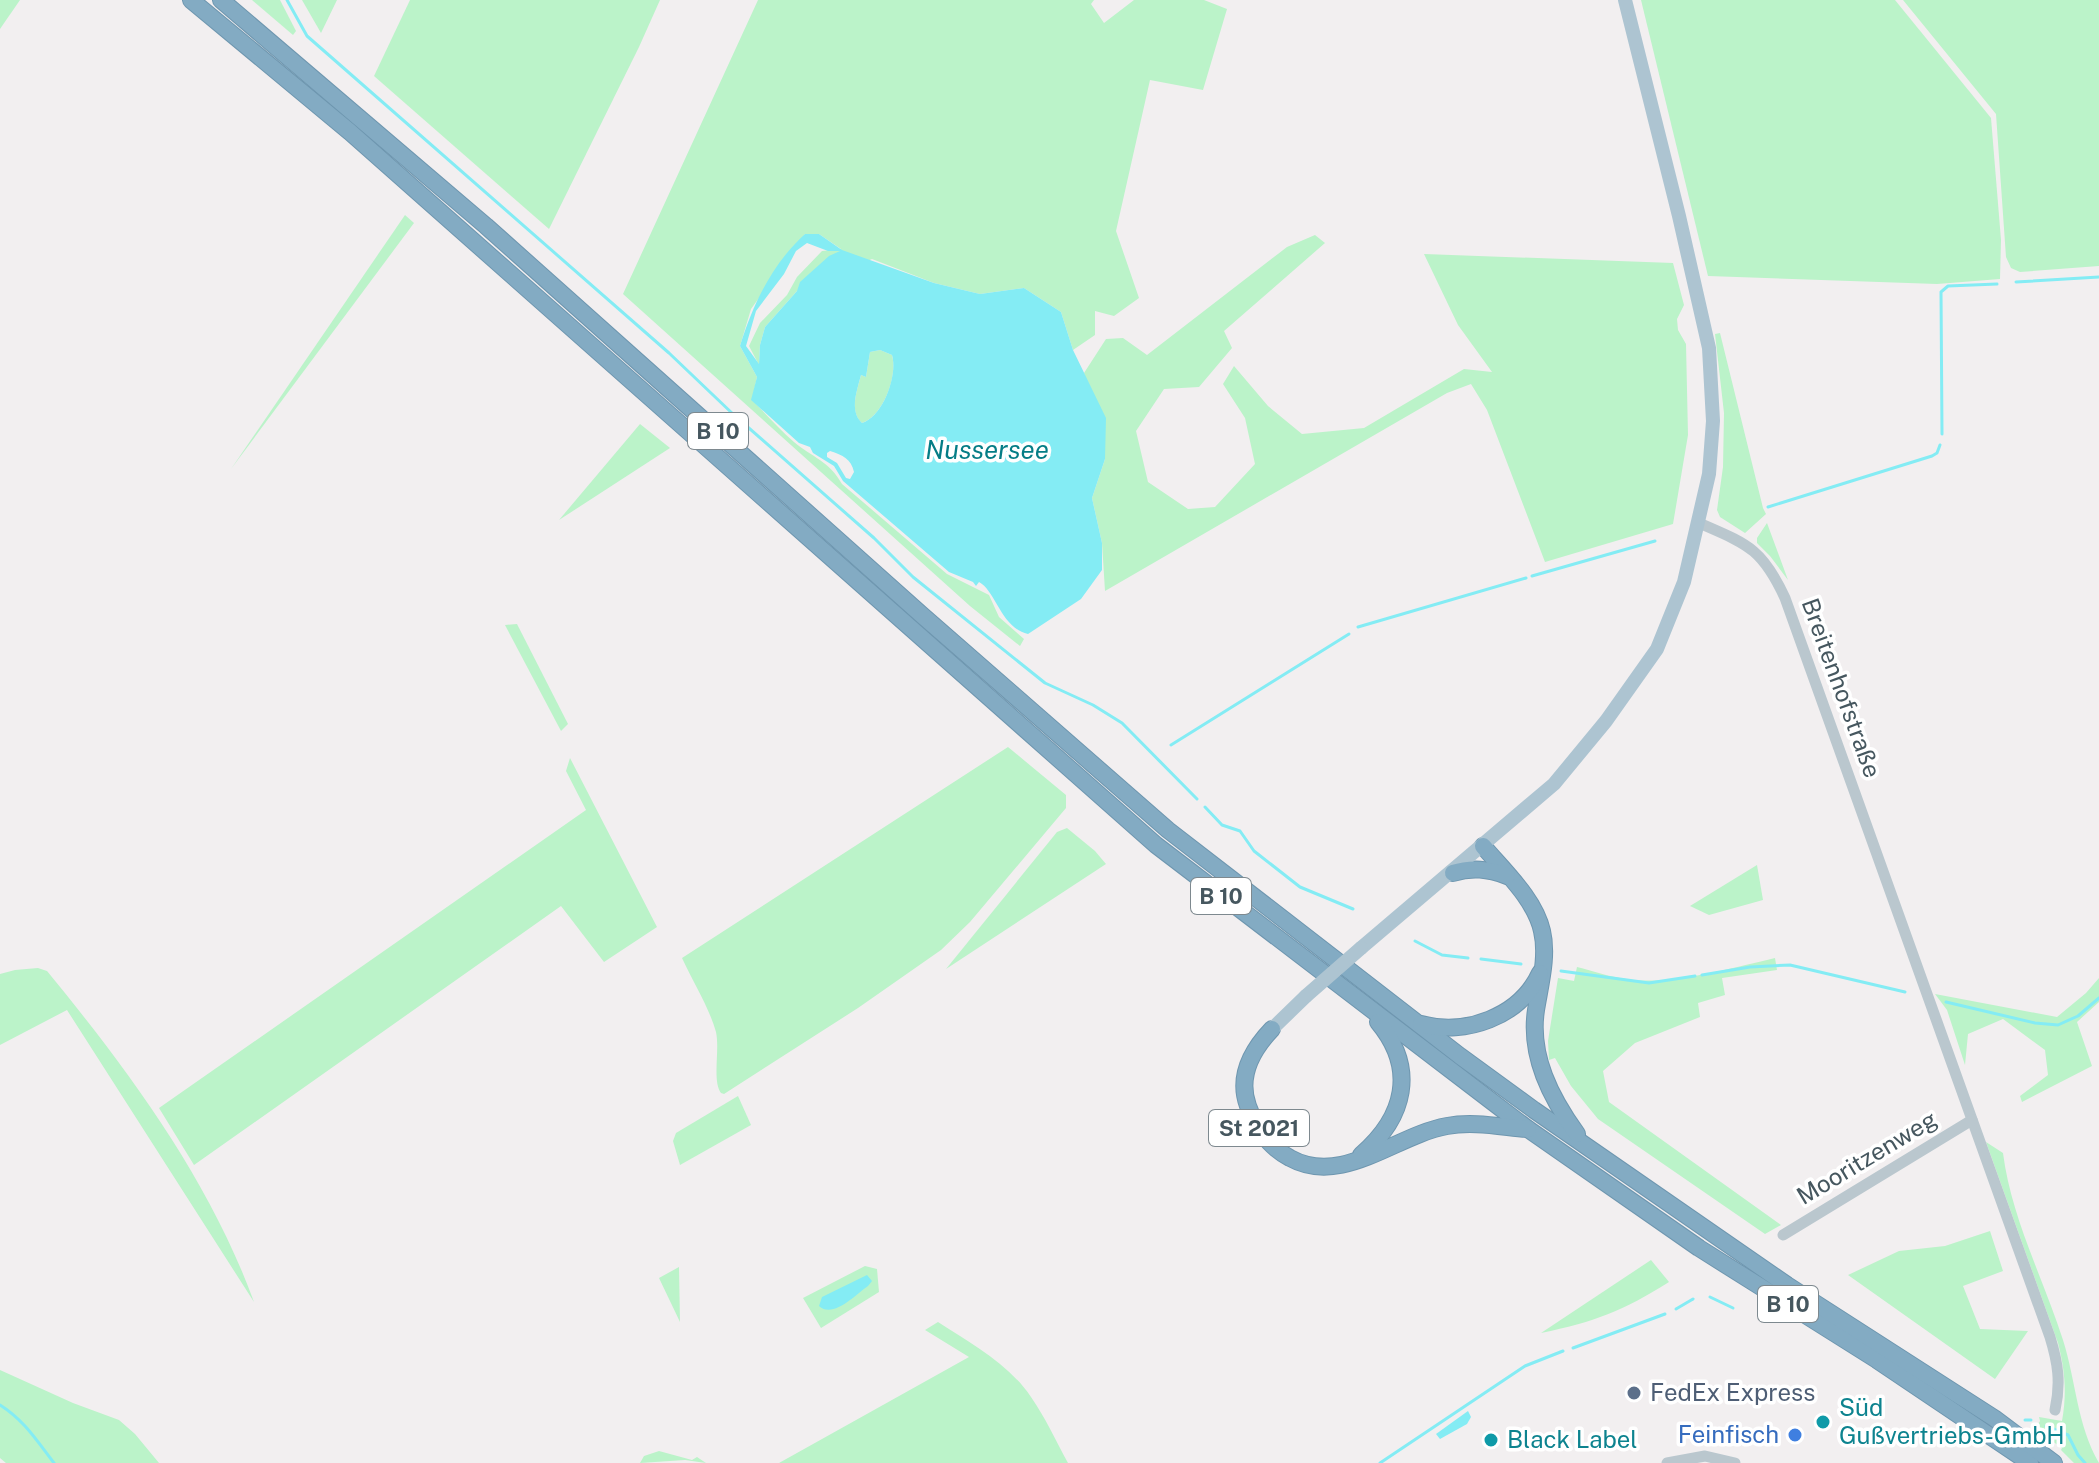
<svg xmlns="http://www.w3.org/2000/svg" width="2099" height="1463" font-family="'Public Sans',sans-serif">
<style>
.green{fill:#bbf3c9}
.water{fill:#84ecf4;fill-rule:evenodd}
.lines{fill:none;stroke-linecap:round;stroke-linejoin:round}
.stream{stroke:#84ecf4;stroke-width:3}
.highway-casing{stroke:#6e96af;stroke-width:18}
.minor{stroke:#bac7ce;stroke-width:11}
.major{stroke:#adc4d1;stroke-width:14}
.highway{stroke:#83abc3;stroke-width:16}
.major-bridge{stroke:#adc4d1;stroke-width:14}
.service-dot{fill:#5c6f8a;stroke:#fff;stroke-width:3}
.culture-dot{fill:#0f9aa8;stroke:#fff;stroke-width:3}
.shop-dot{fill:#3f7fe0;stroke:#fff;stroke-width:3}
.labels{text-anchor:middle;stroke-width:7;stroke-linejoin:round;paint-order:stroke}
.shield{fill:#fff;stroke:#7e898f;stroke-width:2}
.shield-label{font-size:22px;font-weight:bold;fill:#46575f}
.street-label{font-size:24px;fill:#46575f;stroke:#fff}
.service-label{font-size:24px;fill:#4e5e75;stroke:#fff;text-anchor:start}
.culture-label{font-size:24px;fill:#0d838f;stroke:#fff;text-anchor:start}
.shop-label{font-size:24px;fill:#366cbe;stroke:#fff;text-anchor:end}
.water-label{font-size:26px;font-style:italic;fill:#057d86;stroke:#fff}
</style>
<rect width="100%" height="100%" fill="#f2eff0"/>
<g class="green">
<polygon points="0,0 20,0 0,29"/>
<polygon points="252,0 280,0 296,31 293,35"/>
<polygon points="302,0 337,0 321,33"/>
<polygon points="410,0 660,0 639,47 549,229 374,76"/>
<path d="M758,0H1094L1091,4L1104,23L1134,0H1204L1227,9L1203,90L1150,80L1116,231L1139,298L1114,316L1095,311V335L1073,350L1061,312L1024,288L980,294L934,283L872,259L797,291L765,327L760,345L759,365L749,346L760,323L787,295L797,277L822,251L841,249L819,234H805L751,309L740,346L757,377L752,400C766,414 779,429 794,442C812,457 829,461 842,484L947,574L989,595L999,617L1024,639L1020,646L970,606L623,294Z"/>
<polygon points="1641,0 1895,0 1991,118 2001,240 2000,279 1937,284 1708,276"/>
<polygon points="1903,0 2099,0 2099,266 2020,272 2011,268 2006,257 1996,114"/>
<polygon points="405,215 414,223 231,469"/>
<polygon points="1315,235 1325,243 1224,331 1232,348 1199,387 1164,389 1136,431 1148,482 1188,509 1215,507 1255,464 1245,418 1223,384 1234,366 1268,406 1302,434 1364,428 1464,369 1492,372 1458,325 1424,254 1673,263 1684,305 1677,319 1678,330 1686,344 1688,435 1673,524 1545,562 1487,410 1471,384 1447,393 1105,591 1102,543 1092,498 1105,459 1084,373 1106,339 1123,338 1147,355 1287,247"/>
<polygon points="1720,333 1763,508 1766,514 1745,533 1720,517 1717,510 1723,467 1724,413 1715,334"/>
<path d="M880,350L892,355C898,376 883,416 862,423C849,411 857,391 861,375L866,377L870,352Z"/>
<polygon points="640,424 670,448 559,520"/>
<polygon points="1767,523 1788,580 1770,556 1757,543 1757,538"/>
<polygon points="517,624 568,724 561,731 505,625"/>
<path d="M1008,747L1066,795V808L970,922L941,950L858,1008L724,1094L721,1093C712,1081 720,1050 716,1032C709,1007 693,982 682,958Z"/>
<polygon points="570,758 657,927 604,962 561,906 194,1165 159,1108 586,810 566,771"/>
<polygon points="1067,828 1095,851 1106,864 946,969 1057,832"/>
<polygon points="1757,865 1763,900 1709,915 1690,906"/>
<path d="M1775,958L1777,970L1722,978L1725,995L1698,1003L1700,1017L1635,1043L1603,1071L1609,1102L1781,1225L1765,1234L1598,1119L1571,1086L1555,1058L1549,1060L1548,1041L1558,978L1574,981L1577,967C1593,971 1610,977 1626,979C1669,986 1732,968 1775,958Z"/>
<path d="M38,968L47,971C129,1071 209,1179 254,1302L67,1010L0,1045V974L15,970Z"/>
<polygon points="2099,978 2099,1002 2077,1022 2092,1066 2022,1102 2020,1096 2048,1075 2045,1050 2003,1019 1968,1034 1965,1065 1947,1010 1935,994 2057,1017 2086,993"/>
<polygon points="738,1096 751,1125 680,1165 673,1141 676,1133"/>
<path d="M1986,1142L2003,1153C2011,1217 2043,1278 2063,1340C2076,1381 2077,1425 2099,1463H2074L2061,1450L2062,1448L2035,1429L2040,1421L2039,1417L2062,1421C2067,1393 2065,1370 2058,1343Z"/>
<polygon points="1990,1231 2003,1271 1963,1286 1980,1329 2028,1331 1995,1379 1848,1275 1899,1251 1945,1246"/>
<path d="M1651,1260L1669,1282C1623,1311 1594,1322 1541,1333Z"/>
<polygon points="865,1266 877,1269 879,1292 821,1328 803,1298"/>
<polygon points="679,1267 680,1322 659,1278"/>
<path d="M938,1322C970,1343 1009,1364 1031,1397C1045,1417 1056,1441 1068,1463H779L969,1357L925,1330Z"/>
<polygon points="0,1370 73,1403 119,1420 135,1434 159,1463 6,1463 0,1458"/>
<polygon points="659,1451 692,1460 697,1457 706,1463 685,1460 640,1463 644,1456"/>
</g>
<g class="water">
<path d="M805,234H819L842,250L934,283L980,294L1024,288L1061,312L1073,350L1106,418L1105,459L1092,498L1102,543V570L1081,599L1028,634C1001,628 996,591 979,582L976,586L973,582L949,572L843,481L834,466L813,453L810,447L799,443L751,400L757,377L740,346C753,304 772,264 805,234ZM807,243L828,251H840L829,256L800,282L797,291L765,327L760,345L759,364L746,346L756,311L784,274L796,251ZM880,350L892,355C898,375 883,417 862,423C849,411 857,391 861,375L866,377L870,352ZM830,451C843,455 851,459 854,472L850,479L846,478L837,463L827,457V453Z"/>
<path d="M867,1275L872,1281L868,1286C855,1295 833,1319 819,1306L822,1297Z"/>
<polygon points="1468,1411 1471,1417 1467,1424 1440,1439 1436,1434"/>
</g>
<g class="lines">
<g class="stream">
<polyline points="287,0 307,36 669,353 734,415 874,538 913,577 1045,683 1093,705 1122,723 1197,799"/>
<polyline points="2016,282 2099,277"/>
<polyline points="1942,434 1941,292 1948,286 1997,284"/>
<polyline points="1768,507 1932,456 1937,453 1940,445"/>
<polyline points="1532,576 1655,541"/>
<polyline points="1358,627 1526,578"/>
<polyline points="1171,745 1349,634"/>
<polyline points="1205,807 1222,825 1240,831 1254,851 1300,887 1353,909"/>
<polyline points="1415,941 1442,955 1468,958"/>
<polyline points="1481,959 1521,964"/>
<polyline points="1561,971 1649,983 1695,976"/>
<polyline points="1702,975 1750,967 1790,965 1905,992"/>
<polyline points="1946,1002 2035,1023 2058,1025 2078,1016 2099,998"/>
<polyline points="1710,1297 1733,1308"/>
<polyline points="1676,1309 1693,1299"/>
<polyline points="1573,1348 1665,1314"/>
<path d="M0,1405C24,1420 37,1441 54,1463"/>
<polyline points="2025,1420 2031,1420"/>
<polyline points="2046,1426 2068,1435 2078,1455 2085,1463"/>
<polyline points="1380,1463 1525,1366 1563,1351"/>
</g>
<g class="highway-casing">
<g id="highway">
<polyline points="191,0 350,132 1156,845 1528,1129 1699,1248 1877,1360 2030,1463"/>
<polyline points="221,0 486,226 923,616 1168,830 1460,1056 1534,1110 1787,1285 1994,1418 2054,1463"/>
<path d="M1483,846C1504,871 1535,899 1542,931C1548,956 1540,985 1536,1010C1529,1056 1551,1098 1577,1134"/>
<path d="M1453,873C1472,867 1488,869 1507,876"/>
<path d="M1421,1024C1465,1036 1520,1017 1540,973"/>
<path d="M1272,1029C1252,1050 1237,1076 1248,1106C1256,1128 1269,1147 1290,1158C1342,1187 1396,1135 1447,1126C1473,1121 1502,1127 1528,1129"/>
<path d="M1361,1155C1405,1117 1417,1069 1378,1022"/>
</g>
</g>
<g class="minor">
<path d="M1699,523C1747,544 1762,548 1785,598L2050,1337C2058,1363 2061,1383 2055,1410"/>
<polyline points="1783,1235 1972,1120"/>
<polyline points="1667,1463 1705,1456 1735,1463"/>
</g>
<g class="major">
<polyline points="1361,948 1554,784 1606,721 1657,649 1684,582 1709,474 1713,421 1709,348 1679,216 1625,0"/>
<polyline points="1272,1029 1306,996"/>
</g>
<use href="#highway" class="highway"/>
<polyline class="major-bridge" points="1306,996 1361,948"/>
</g>
<circle class="service-dot" cx="1634" cy="1393" r="8"/>
<g class="culture-dot">
<circle cx="1823" cy="1422" r="8"/>
<circle cx="1491" cy="1440" r="8"/>
</g>
<circle class="shop-dot" cx="1795" cy="1435" r="8"/>
<g class="labels">
<g class="shield">
<rect x="688" y="413" width="60" height="36" rx="6"/>
<rect x="1191" y="878" width="60" height="36" rx="6"/>
<rect x="1209" y="1110" width="100" height="36" rx="6"/>
<rect x="1758" y="1286" width="60" height="36" rx="6"/>
</g>
<g class="shield-label">
<text x="718" y="439">B 10</text>
<text x="1221" y="904">B 10</text>
<text x="1259" y="1136">St 2021</text>
<text x="1788" y="1312">B 10</text>
</g>
<g class="street-label">
<text transform="translate(1841 688) rotate(70)" y="8">Breitenhofstraße</text>
<text transform="translate(1867 1158) rotate(-31)" y="8">Mooritzenweg</text>
</g>
<g class="service-label">
<text x="1650" y="1401">FedEx Express</text>
</g>
<g class="culture-label">
<text x="1839" y="1416">Süd<tspan x="1839" dy="28">Gußvertriebs-GmbH</tspan></text>
<text x="1507" y="1448">Black Label</text>
</g>
<g class="shop-label">
<text x="1779" y="1443">Feinfisch</text>
</g>
<g class="water-label">
<text x="987" y="459">Nussersee</text>
</g>
</g>
</svg>
